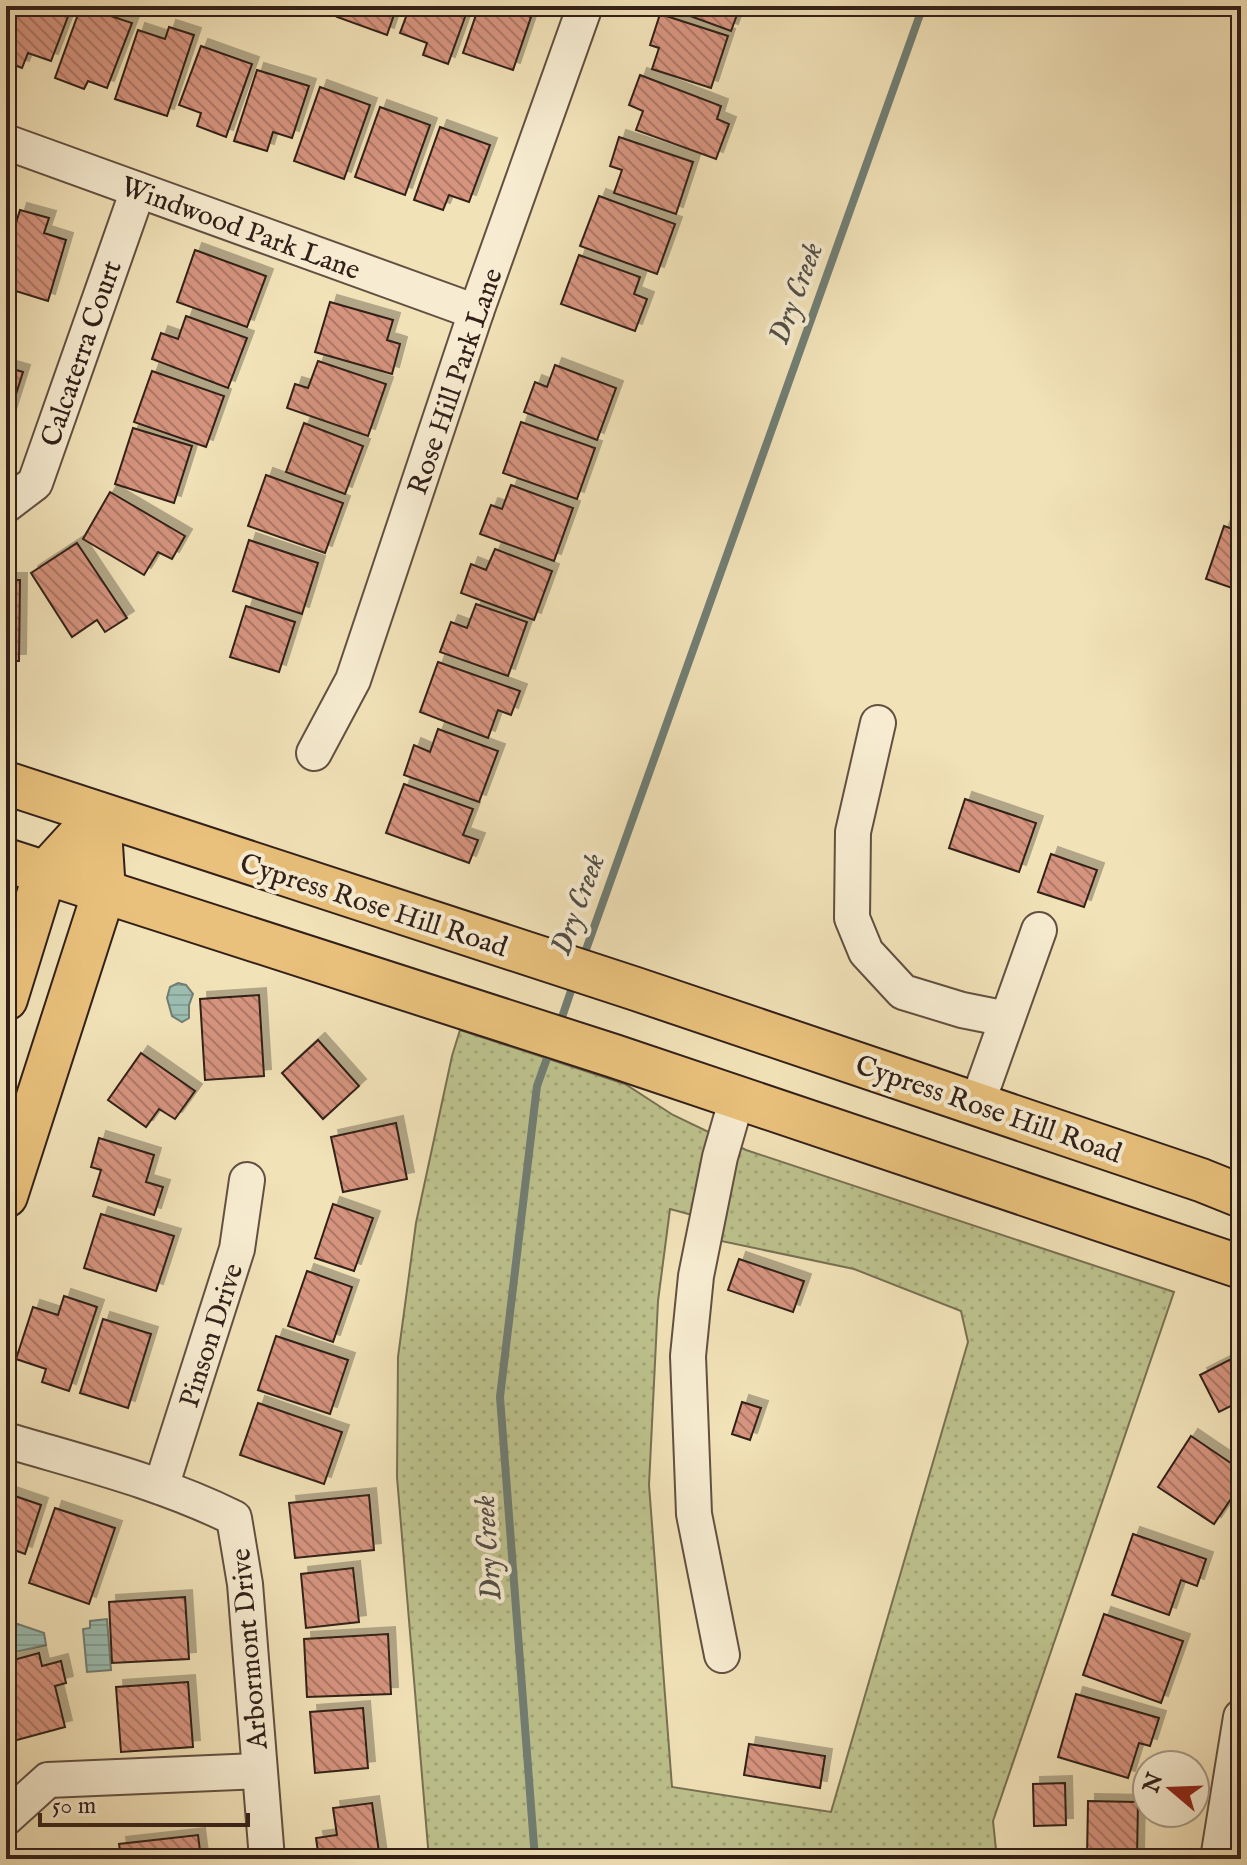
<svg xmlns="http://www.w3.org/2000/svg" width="1247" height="1865" font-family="'IM FELL English',serif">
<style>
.grass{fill:url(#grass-dots);stroke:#787153;stroke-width:2;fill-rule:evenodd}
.water{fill:url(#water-rules);stroke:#717e74;stroke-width:2}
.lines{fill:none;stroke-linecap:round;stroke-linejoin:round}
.stream{stroke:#717e74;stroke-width:8}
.building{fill:url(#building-back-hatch);stroke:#322019;stroke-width:2;filter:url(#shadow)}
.minor-casing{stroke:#625041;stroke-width:38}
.major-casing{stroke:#322019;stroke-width:46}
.minor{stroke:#f7ecd1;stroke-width:34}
.major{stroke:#e9c17c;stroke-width:42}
.labels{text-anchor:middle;stroke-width:8;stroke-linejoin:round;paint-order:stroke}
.street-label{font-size:28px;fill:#322019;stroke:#f7ecd1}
.water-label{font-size:30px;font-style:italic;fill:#524f47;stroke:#f7ecd1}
</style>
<defs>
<pattern id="grass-dots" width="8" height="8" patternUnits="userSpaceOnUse" patternTransform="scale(2)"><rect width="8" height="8" fill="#bdc28d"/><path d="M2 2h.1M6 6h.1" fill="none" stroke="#a3a679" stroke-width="1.8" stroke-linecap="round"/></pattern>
<pattern id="water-rules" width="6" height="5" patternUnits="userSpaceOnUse" patternTransform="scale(2)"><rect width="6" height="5" fill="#9bbdb1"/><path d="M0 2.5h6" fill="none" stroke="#86a298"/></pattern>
<pattern id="building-back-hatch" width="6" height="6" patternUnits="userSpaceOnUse" patternTransform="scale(2)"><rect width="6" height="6" fill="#d6947f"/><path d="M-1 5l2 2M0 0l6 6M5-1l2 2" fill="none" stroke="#ae7867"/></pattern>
<filter id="shadow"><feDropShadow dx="7" dy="-7" stdDeviation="0" flood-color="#0004"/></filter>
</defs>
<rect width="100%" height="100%" fill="#f2e2b8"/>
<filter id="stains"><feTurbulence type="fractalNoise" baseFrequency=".0025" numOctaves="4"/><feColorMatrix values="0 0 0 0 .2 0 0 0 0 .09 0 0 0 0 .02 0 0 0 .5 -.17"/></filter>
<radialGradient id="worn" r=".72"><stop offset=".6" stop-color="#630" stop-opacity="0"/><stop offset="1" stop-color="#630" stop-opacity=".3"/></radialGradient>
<path class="grass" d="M460,1030L625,1084L673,1115L746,1150L1174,1292L993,1821L997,1859H429L397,1477L398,1357L416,1223L452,1056ZM670,1209L718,1222L721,1241L854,1269L961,1311L968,1342L831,1812L672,1787L649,1485L658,1301Z"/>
<g class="water">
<polygon points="178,983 186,985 193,994 189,1005 189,1018 182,1022 172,1016 167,998 170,987"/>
<polygon points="107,1619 111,1670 87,1672 83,1629 90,1628 90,1621"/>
<polygon points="6,1620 44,1633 46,1645 6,1654"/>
</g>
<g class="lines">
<g class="stream">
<polyline points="583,958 923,6"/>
<polyline points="559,1026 574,982"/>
<polyline points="535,1859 500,1397 537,1086 550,1050"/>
</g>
</g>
<g class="building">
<polygon points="13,6 72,6 51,61 28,53 22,68 6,62 6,26"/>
<polygon points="81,6 132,23 107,88 88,81 84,89 55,78"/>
<polygon points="341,6 397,6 387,35 337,17"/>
<polygon points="410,6 469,6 448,64 423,55 427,43 400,33"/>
<polygon points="479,6 513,6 512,10 531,17 513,70 463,53"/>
<polygon points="663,6 725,6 738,12 731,31"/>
<polygon points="660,14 728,36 711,88 652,69 659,48 650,45"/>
<polygon points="169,27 194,35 167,116 115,99 138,30 165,39"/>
<polygon points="201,46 252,64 226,137 197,126 201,113 179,105"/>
<polygon points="257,70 309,86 292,138 273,132 267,151 234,141"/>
<polygon points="640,75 721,106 717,119 729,124 716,159 636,130 643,111 629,105"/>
<polygon points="320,87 370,105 344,179 294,161"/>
<polygon points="380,107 430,125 405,195 355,177"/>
<polygon points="440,127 490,145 469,202 449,195 443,210 414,200"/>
<polygon points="619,137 693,162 676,214 614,193 622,170 610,166"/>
<polygon points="599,196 675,224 657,274 580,246"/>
<polygon points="20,210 49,218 44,233 66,240 48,301 6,288 6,255"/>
<polygon points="195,250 266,276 247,327 177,302"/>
<polygon points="579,255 640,277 634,294 647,299 635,331 561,304"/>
<polygon points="330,302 393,320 387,340 400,344 392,374 315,352"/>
<polygon points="186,316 247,338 228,388 152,359 161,333 178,339"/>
<polygon points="318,361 386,384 368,436 287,408 295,384 308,388"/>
<polygon points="555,365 616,388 597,440 524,412 535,382 547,387"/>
<polygon points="6,367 23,372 6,426"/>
<polygon points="152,371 224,396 206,447 134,422"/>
<polygon points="521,422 595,448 577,499 503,473"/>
<polygon points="304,423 363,446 345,494 286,472"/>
<polygon points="133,428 192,446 174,503 115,484"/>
<polygon points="266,475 343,503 325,553 248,526"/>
<polygon points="511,485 573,508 554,561 480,534 491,505 502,509"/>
<polygon points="110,492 185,536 172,559 158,552 144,575 83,539"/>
<polygon points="1224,526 1241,532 1241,591 1206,579"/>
<polygon points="249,540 318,563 302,614 233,591"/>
<polygon points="77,543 127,618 105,632 97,620 72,637 31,573"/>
<polygon points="495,549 552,571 534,620 461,593 471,564 486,570"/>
<polygon points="6,580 20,580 19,661 6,661"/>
<polygon points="476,604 527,622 508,676 440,652 451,622 467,628"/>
<polygon points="246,606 295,622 279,672 230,657"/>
<polygon points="438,662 520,691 511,715 498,710 488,738 420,712"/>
<polygon points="438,729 498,751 479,802 404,775 414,745 430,752"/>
<polygon points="404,784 473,809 463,835 478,840 469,863 386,833"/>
<polygon points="965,799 1036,823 1019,872 949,848"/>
<polygon points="1051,854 1097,870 1084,907 1038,892"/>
<polygon points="259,995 264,1076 205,1080 200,999"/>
<polygon points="318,1040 359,1086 323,1119 282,1073"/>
<polygon points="141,1053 195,1091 175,1119 159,1109 146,1127 108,1100"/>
<polygon points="396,1123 407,1179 343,1192 331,1137"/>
<polygon points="99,1138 154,1155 146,1182 163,1187 154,1215 93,1196 101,1170 91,1167"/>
<polygon points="333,1204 373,1218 354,1271 315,1258"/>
<polygon points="101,1214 174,1236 156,1291 84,1268"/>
<polygon points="739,1259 804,1281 793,1312 728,1290"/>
<polygon points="307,1271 352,1287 333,1342 288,1326"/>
<polygon points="64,1296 97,1307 69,1391 42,1382 46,1369 16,1359 33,1307 58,1315"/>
<polygon points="103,1319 151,1334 128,1408 80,1393"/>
<polygon points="276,1336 348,1360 330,1414 258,1390"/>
<polygon points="1239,1355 1241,1401 1219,1412 1200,1375"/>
<polygon points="742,1402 761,1408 750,1440 732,1434"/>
<polygon points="258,1403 342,1432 324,1484 240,1455"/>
<polygon points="1191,1436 1241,1470 1241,1484 1214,1524 1158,1487"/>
<polygon points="6,1493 41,1505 25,1554 6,1547"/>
<polygon points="369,1495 374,1550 295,1558 289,1503"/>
<polygon points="55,1508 115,1528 89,1604 29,1583"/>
<polygon points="1133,1534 1206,1559 1197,1586 1181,1580 1169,1615 1112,1595"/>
<polygon points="353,1568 359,1622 306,1628 301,1574"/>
<polygon points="185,1597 189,1659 112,1663 109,1602"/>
<polygon points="1104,1614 1183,1641 1161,1703 1083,1675"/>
<polygon points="388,1634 391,1694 307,1697 304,1639"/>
<polygon points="39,1653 42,1666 61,1661 66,1683 55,1686 65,1727 6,1743 6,1662"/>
<polygon points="188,1682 193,1747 121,1752 116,1687"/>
<polygon points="1076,1694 1159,1718 1150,1746 1139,1743 1128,1778 1058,1757"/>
<polygon points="363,1708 368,1768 315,1773 310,1712"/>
<polygon points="749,1744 825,1756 820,1788 744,1775"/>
<polygon points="1065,1783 1066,1825 1034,1826 1033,1784"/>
<polygon points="1088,1801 1138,1802 1137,1859 1087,1859"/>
<polygon points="372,1803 380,1859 319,1859 316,1838 337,1835 333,1808"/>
<polygon points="198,1835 201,1859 121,1859 119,1844"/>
</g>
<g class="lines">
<g class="minor-casing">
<g id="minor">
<polyline points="6,142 476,312"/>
<polyline points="6,505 35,483 138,190"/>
<polyline points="878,723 853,832 852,918 866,952 903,992 962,1010 1007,1019"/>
<polyline points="314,753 353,680 476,312 585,6"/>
<polyline points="977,1104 1039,930"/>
<path d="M6,1440C83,1463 162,1482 234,1518L245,1584L267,1859"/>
<polyline points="161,1487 237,1249 247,1180"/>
<polyline points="722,1655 694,1514 688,1356 696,1276 720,1157 737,1098"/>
<polyline points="6,1818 48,1780 259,1771"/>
<polyline points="1218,1859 1241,1717"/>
</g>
</g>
<g class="major-casing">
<g id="major">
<polyline points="6,783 636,989 1201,1180 1241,1196"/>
<polyline points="6,860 614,1056 1241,1267"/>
<polyline points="6,999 45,873 99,814"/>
<polyline points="6,1196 104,892 99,814"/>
</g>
</g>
<use href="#minor" class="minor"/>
<use href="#major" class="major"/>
</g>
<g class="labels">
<g class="street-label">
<text transform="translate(241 227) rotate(20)" y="10">Windwood Park Lane</text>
<text transform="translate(80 353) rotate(-71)" y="10">Calcaterra Court</text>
<text transform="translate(454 381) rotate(-71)" y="10">Rose Hill Park Lane</text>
<text transform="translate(374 904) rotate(18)" y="10">Cypress Rose Hill Road</text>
<text transform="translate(989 1108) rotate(19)" y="10">Cypress Rose Hill Road</text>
<text transform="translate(210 1335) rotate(-72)" y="10">Pinson Drive</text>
<text transform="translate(248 1649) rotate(-95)" y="10">Arbormont Drive</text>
</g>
<g class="water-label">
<text transform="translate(795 293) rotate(-70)" y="10">Dry Creek</text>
<text transform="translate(577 904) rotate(-70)" y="10">Dry Creek</text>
<text transform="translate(487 1548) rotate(-94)" y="10">Dry Creek</text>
</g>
</g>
<rect width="1247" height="1865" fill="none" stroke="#f2e2b8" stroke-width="32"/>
<rect x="8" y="8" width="1231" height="1849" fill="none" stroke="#322019" stroke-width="4"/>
<rect x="16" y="16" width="1215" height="1833" fill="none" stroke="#322019" stroke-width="2"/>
<g transform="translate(1171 1789) rotate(289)"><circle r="38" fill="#f7ecd1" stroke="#a89a87" stroke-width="2"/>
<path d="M0-6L14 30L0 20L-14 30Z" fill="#8f2418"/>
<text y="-12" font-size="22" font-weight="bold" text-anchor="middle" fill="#322019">N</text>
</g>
<path d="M40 1813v12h208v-12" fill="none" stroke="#322019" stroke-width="4"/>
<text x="52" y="1813" font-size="24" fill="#322019" stroke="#f7ecd1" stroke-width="6" paint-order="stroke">50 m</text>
<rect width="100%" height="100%" filter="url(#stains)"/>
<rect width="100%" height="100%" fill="url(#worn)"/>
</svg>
